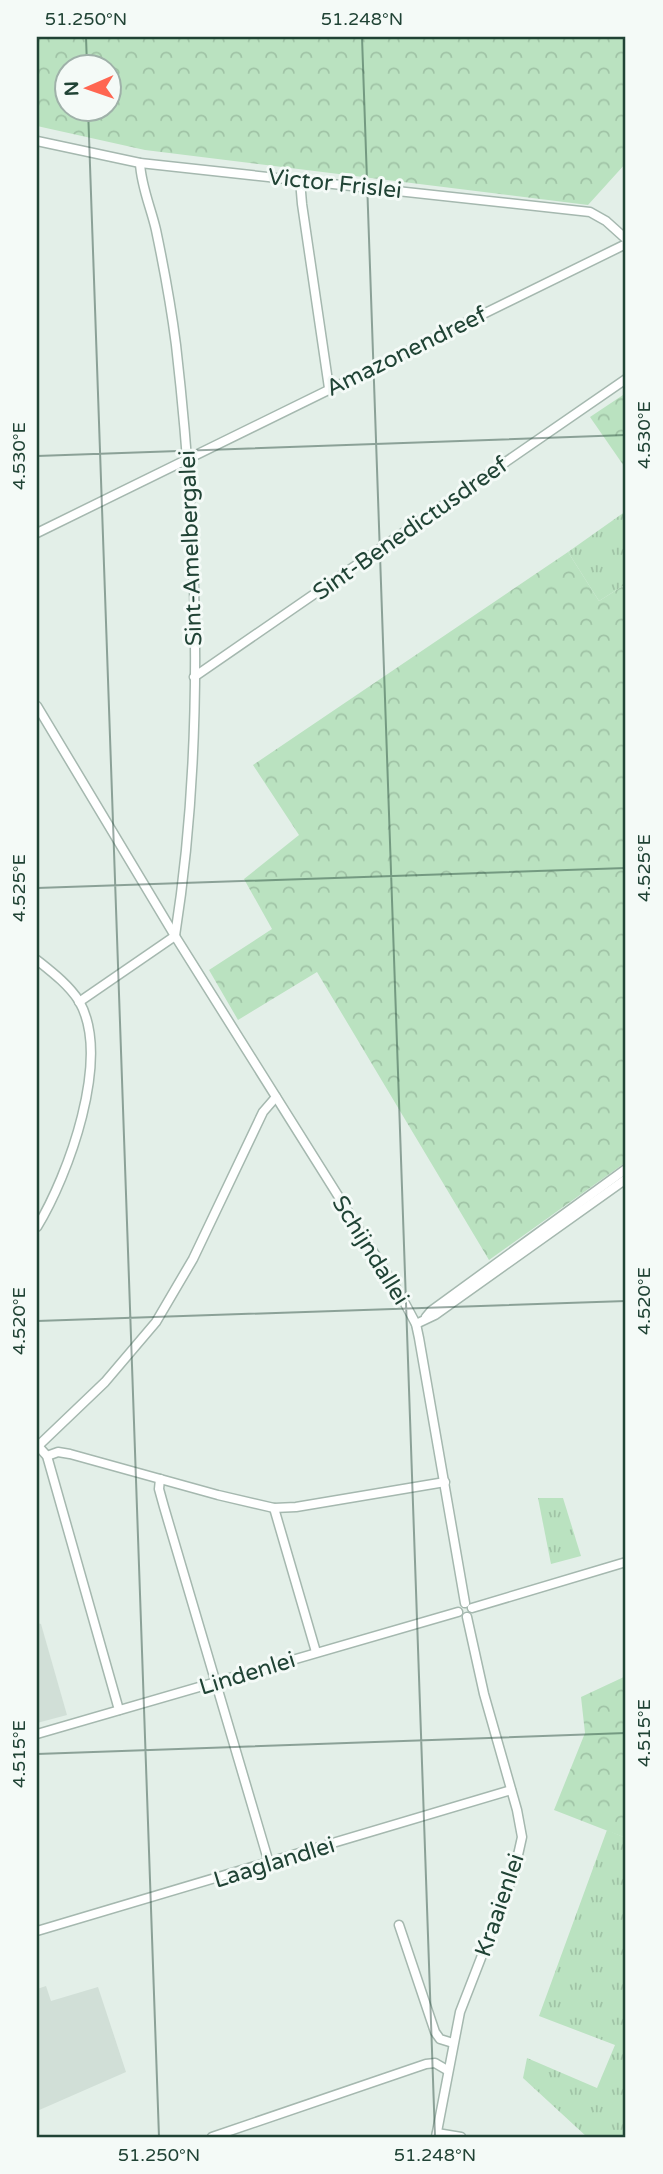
<svg xmlns="http://www.w3.org/2000/svg" width="663" height="2174" font-family="'Varela Round',sans-serif">
<style>
.built{fill:#d1dfd7}
.grass{fill:url(#grass-tufts)}
.forest{fill:url(#forest-crowns);fill-rule:evenodd}
.lines{fill:none;stroke-linecap:round;stroke-linejoin:round}
.street-casing{stroke:#a5b8af;stroke-width:11}
.street{stroke:#fff;stroke-width:8}
.ticks{fill:none;stroke:#204335;stroke-width:2;stroke-opacity:0.45}
.labels{text-anchor:middle;stroke-width:6;stroke-linejoin:round;paint-order:stroke}
.street-label{font-size:23px;fill:#204335;stroke:#f4faf7}
.neatline{fill:none;stroke:#204335;stroke-width:2.5}
.ticks-label{font-size:18px;text-anchor:middle;fill:#204335}
</style>
<defs>
<pattern id="grass-tufts" width="24" height="20" patternUnits="userSpaceOnUse" patternTransform="scale(1.75)"><rect width="24" height="20" fill="#bae2c0"/><path d="M3 7l-1-3M5 7V3M7 7l1-3M15 17l-1-3M17 17v-4M19 17l1-3" fill="none" stroke="#a0c3a6"/></pattern>
<pattern id="forest-crowns" width="20" height="18" patternUnits="userSpaceOnUse" patternTransform="scale(1.75)"><rect width="20" height="18" fill="#bae2c0"/><path d="M2 6a3 3 0 1 1 6 0M12 15a3 3 0 1 1 6 0" fill="none" stroke="#a0c3a6"/></pattern>
</defs>
<rect width="100%" height="100%" fill="#e3efe8"/>
<g class="built">
<polygon points="37,1623 41,1624 67,1715 37,1723"/>
<polygon points="46,1986 51,2001 98,1987 126,2072 37,2111 37,1989"/>
</g>
<g class="grass">
<polygon points="626,511 626,584 599,601 568,552"/>
<polygon points="538,1498 563,1498 581,1556 551,1564"/>
<polygon points="607,1830 626,1838 626,2137 587,2137 523,2078 527,2058 597,2088 615,2045 539,2016"/>
</g>
<g class="forest">
<path d="M37,37H626V163L588,205L145,150L37,126ZM66,66H108V108H66Z"/>
<polygon points="626,393 626,469 590,417"/>
<polygon points="568,552 599,601 626,584 626,635 623,637 626,643 626,1162 489,1260 317,972 238,1020 209,970 272,929 244,879 299,835 253,765"/>
<polygon points="626,1676 626,1838 554,1810 585,1733 581,1697"/>
</g>
<g class="lines">
<g class="street-casing">
<g id="street">
<polyline points="37,141 140,163 590,212 606,221 626,239"/>
<path d="M140,163C141,186 151,208 156,230C164,268 171,306 176,345C198,537 205,745 175,936"/>
<polyline points="300,180 302,204 329,388"/>
<polyline points="37,533 626,244"/>
<polyline points="194,677 626,379"/>
<polyline points="37,706 175,936 401,1296 416,1324 419,1338 465,1603"/>
<path d="M37,960C52,972 69,985 79,1001C112,1058 68,1176 37,1227"/>
<polyline points="79,1002 175,936"/>
<polyline points="426,1317 431,1311 626,1169"/>
<polyline points="416,1324 435,1315 626,1179"/>
<polyline points="38,1446 47,1456 119,1710"/>
<polyline points="37,1447 105,1382 156,1322 193,1259 263,1112 276,1097"/>
<polyline points="47,1456 58,1452 70,1454 218,1495 274,1508 296,1507 445,1482"/>
<polyline points="160,1479 159,1489 164,1507 269,1863"/>
<polyline points="274,1508 316,1652"/>
<polyline points="472,1608 626,1562"/>
<polyline points="37,1734 458,1612"/>
<polyline points="399,1925 435,2032 440,2039 453,2043"/>
<polyline points="37,1931 511,1790"/>
<polyline points="437,2133 461,2137"/>
<polyline points="212,2137 426,2064 435,2063 447,2070"/>
<polyline points="436,2137 460,2012 514,1873 522,1837 517,1810 484,1694 467,1617"/>
</g>
</g>
<use href="#street" class="street"/>
</g>
<path class="ticks" d="M86,37L87,66M362,37L435,2137M88,108L159,2137M37,456L626,435M37,888L626,868M37,1321L626,1301M37,1754L626,1733"/>
<g class="labels">
<g class="street-label">
<text transform="translate(335 183) rotate(6)" y="8">Victor Frislei</text>
<text transform="translate(406 351) rotate(-26)" y="8">Amazonendreef</text>
<text transform="translate(410 528) rotate(-35)" y="8">Sint-Benedictusdreef</text>
<text transform="translate(190 548) rotate(-92)" y="8">Sint-Amelbergalei</text>
<text transform="translate(371 1250) rotate(58)" y="8">Schijndallei</text>
<text transform="translate(247 1673) rotate(-17)" y="8">Lindenlei</text>
<text transform="translate(274 1862) rotate(-17)" y="8">Laaglandlei</text>
<text transform="translate(499 1905) rotate(-71)" y="8">Kraaienlei</text>
</g>
</g>
<rect width="663" height="2174" fill="none" stroke="#f4faf7" stroke-width="77"/>
<g transform="translate(88 88) rotate(268)"><circle r="33" fill="#f4faf7" stroke="#9fb1a9" stroke-width="2"/>
<path d="M0-5L12 26L0 18L-12 26Z" fill="#ff6651"/>
<text y="-10" font-size="19" font-weight="bold" text-anchor="middle" fill="#204335">N</text>
</g>
<rect x="38" y="38" width="586" height="2098" class="neatline"/>
<g class="ticks-label">
<text x="86" y="25">51.250°N</text>
<text x="362" y="25">51.248°N</text>
<text transform="translate(644 435) rotate(-90)" y="6">4.530°E</text>
<text transform="translate(19 456) rotate(-90)" y="6">4.530°E</text>
<text transform="translate(644 868) rotate(-90)" y="6">4.525°E</text>
<text transform="translate(19 888) rotate(-90)" y="6">4.525°E</text>
<text transform="translate(644 1301) rotate(-90)" y="6">4.520°E</text>
<text transform="translate(19 1321) rotate(-90)" y="6">4.520°E</text>
<text transform="translate(644 1733) rotate(-90)" y="6">4.515°E</text>
<text transform="translate(19 1754) rotate(-90)" y="6">4.515°E</text>
<text x="159" y="2161">51.250°N</text>
<text x="435" y="2161">51.248°N</text>
</g>
</svg>
